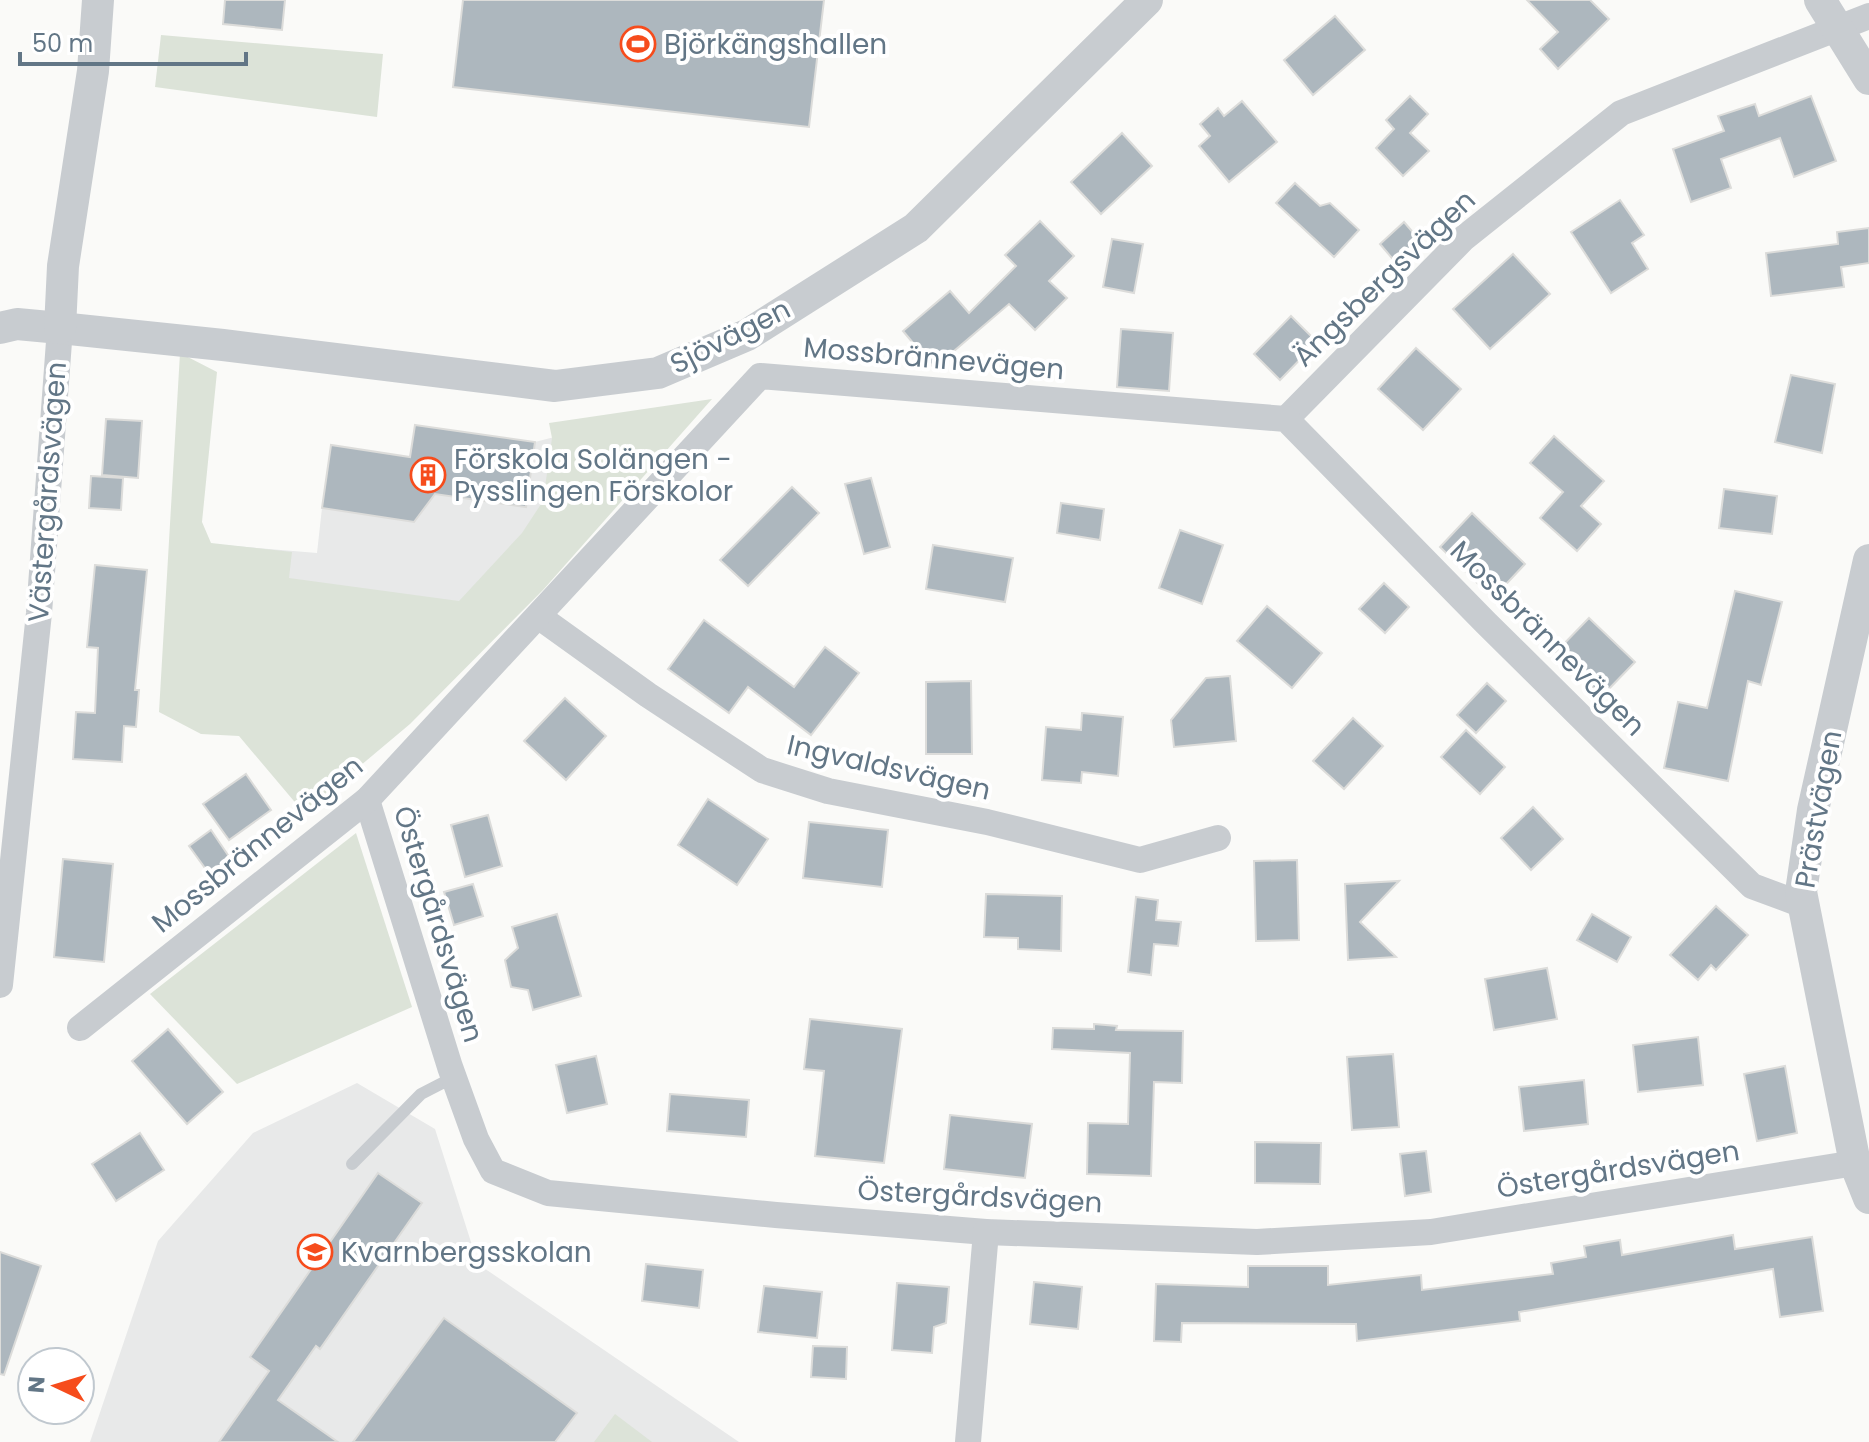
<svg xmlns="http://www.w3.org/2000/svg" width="1869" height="1442" font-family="Poppins,sans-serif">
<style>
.built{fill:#e8e9e9}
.green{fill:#dce3d8}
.building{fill:#adb7be;stroke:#dcdcda;stroke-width:2}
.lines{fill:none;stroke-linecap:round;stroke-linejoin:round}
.service{stroke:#c8ccd0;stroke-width:12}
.minor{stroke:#c8ccd0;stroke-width:26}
.tertiary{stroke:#c8ccd0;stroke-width:32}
.labels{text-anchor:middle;stroke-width:8;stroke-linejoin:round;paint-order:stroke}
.poi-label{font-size:28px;fill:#627686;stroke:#fff;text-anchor:start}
.street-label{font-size:28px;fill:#627686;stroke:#fff}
</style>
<rect width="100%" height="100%" fill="#fafaf8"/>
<g class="built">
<polygon points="655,411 392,733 211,544 317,553 322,508 413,522 435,494 525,507 535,442"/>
<polygon points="357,1083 435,1129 478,1264 739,1442 90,1442 158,1241 253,1133"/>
</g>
<g class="green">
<polygon points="161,35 383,54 377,117 155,87"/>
<polygon points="180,353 217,372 202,522 211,543 292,552 289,578 459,601 522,533 543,501 552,438 549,423 712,399 543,590 410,724 304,813 239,736 201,734 159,712"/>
<polygon points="356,833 412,1007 237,1084 150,994"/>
<polygon points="615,1414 652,1442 594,1442"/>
</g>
<g class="building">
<polygon points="225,0 285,0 282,30 223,24"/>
<polygon points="463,0 824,0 809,127 453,87"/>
<polygon points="1527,0 1590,0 1609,19 1558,69 1540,49 1558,32"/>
<polygon points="1335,16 1365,50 1313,95 1284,60"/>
<polygon points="1410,96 1428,114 1410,133 1429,151 1403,176 1376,148 1394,129 1386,120"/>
<polygon points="1811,96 1836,161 1794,177 1780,138 1721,159 1731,188 1691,202 1673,149 1724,131 1718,116 1755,104 1759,116"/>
<polygon points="1242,101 1277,142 1229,182 1199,146 1210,136 1200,124 1218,108 1224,116"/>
<polygon points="1122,133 1152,166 1101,214 1071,182"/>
<polygon points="1295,183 1320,206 1330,203 1359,230 1334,257 1276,203"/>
<polygon points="1620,200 1644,235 1632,243 1648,269 1611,293 1571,232"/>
<polygon points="1040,221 1074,256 1049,281 1067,298 1035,330 1009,304 934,368 903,331 950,291 969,313 1016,266 1005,255"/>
<polygon points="1404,222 1422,243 1397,264 1380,244"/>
<polygon points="1869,228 1869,263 1841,267 1844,287 1771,296 1766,253 1838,244 1837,232"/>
<polygon points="1112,239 1143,244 1134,293 1103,287"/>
<polygon points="1513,254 1550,294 1490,349 1453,309"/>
<polygon points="1291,316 1317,342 1280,380 1254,354"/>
<polygon points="1121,329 1173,333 1169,391 1117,387"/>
<polygon points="1416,348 1461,389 1423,430 1378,389"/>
<polygon points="1791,375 1835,384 1822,453 1775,442"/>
<polygon points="106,419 142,421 138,478 102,475"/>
<polygon points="415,425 535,442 526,507 435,494 414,522 322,508 331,445 410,457"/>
<polygon points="1554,436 1604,481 1581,506 1601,524 1577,551 1540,518 1563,492 1530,463"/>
<polygon points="91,476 123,478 121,510 89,508"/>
<polygon points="871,478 890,547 864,554 845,484"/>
<polygon points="792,487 819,513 748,586 720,560"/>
<polygon points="1724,489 1777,496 1772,534 1719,528"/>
<polygon points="1061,503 1104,509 1100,540 1057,533"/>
<polygon points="1472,513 1525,564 1493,598 1440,547"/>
<polygon points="1180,530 1223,545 1202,604 1159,588"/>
<polygon points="933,545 1013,558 1005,602 926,589"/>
<polygon points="95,565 147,570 135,690 139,690 136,727 124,726 122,762 73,759 76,712 95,713 98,648 87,647"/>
<polygon points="1384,583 1409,607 1385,633 1359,609"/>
<polygon points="1735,591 1782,602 1761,685 1748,681 1728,781 1664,768 1678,702 1707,708"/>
<polygon points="1267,606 1322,653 1292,688 1237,641"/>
<polygon points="1589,618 1635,662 1602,696 1556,652"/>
<polygon points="704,620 794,687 825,647 859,673 811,735 748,687 729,713 668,669"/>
<polygon points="1230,676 1236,741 1174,747 1171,720 1206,678"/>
<polygon points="971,681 972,754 926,754 926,682"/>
<polygon points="1487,683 1506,701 1476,733 1457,715"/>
<polygon points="565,698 606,736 566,780 524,741"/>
<polygon points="1082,713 1123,717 1118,776 1082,772 1081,783 1042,780 1046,727 1081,730"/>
<polygon points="1353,718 1383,746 1344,789 1313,761"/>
<polygon points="1466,730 1505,767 1480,794 1441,757"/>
<polygon points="246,774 271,810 229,840 203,804"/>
<polygon points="708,799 768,839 737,885 678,845"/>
<polygon points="1533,807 1563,839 1531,870 1501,838"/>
<polygon points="488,815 502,866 465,877 451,825"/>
<polygon points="809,822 888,830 882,887 803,878"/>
<polygon points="211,830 234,864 213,879 189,846"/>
<polygon points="63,859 113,864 104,962 54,957"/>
<polygon points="1297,860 1299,940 1256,941 1254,861"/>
<polygon points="1399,881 1360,922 1396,957 1348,960 1345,884"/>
<polygon points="473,884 483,916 454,925 444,892"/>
<polygon points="986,894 1062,896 1061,951 1018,949 1018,938 984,937"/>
<polygon points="1136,897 1158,900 1156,920 1181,922 1178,946 1154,944 1151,975 1128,972"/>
<polygon points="1716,906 1748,935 1716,970 1711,965 1698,980 1670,955"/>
<polygon points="557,914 581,996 533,1010 528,990 511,987 505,960 518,948 512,927"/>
<polygon points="1592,914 1631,937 1617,962 1577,940"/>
<polygon points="1547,968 1557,1019 1494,1030 1485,979"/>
<polygon points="810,1019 902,1029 884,1163 815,1156 824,1071 804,1069"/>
<polygon points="1094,1024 1117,1026 1116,1030 1183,1031 1182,1083 1154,1082 1151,1176 1087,1174 1088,1123 1128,1124 1130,1053 1052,1049 1053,1028 1094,1029"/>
<polygon points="168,1029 223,1092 187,1124 132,1061"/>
<polygon points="1698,1037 1703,1085 1638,1092 1633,1045"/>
<polygon points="1393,1054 1399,1127 1352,1130 1347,1057"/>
<polygon points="596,1056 607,1104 567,1113 556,1065"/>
<polygon points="1785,1066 1797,1133 1757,1141 1744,1074"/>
<polygon points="1584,1080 1588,1124 1524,1131 1519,1087"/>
<polygon points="670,1094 749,1100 746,1137 667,1131"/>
<polygon points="950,1115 1032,1124 1025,1178 944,1169"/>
<polygon points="140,1133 164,1170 116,1201 92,1164"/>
<polygon points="1255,1142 1321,1143 1320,1184 1255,1183"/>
<polygon points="1426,1151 1431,1192 1405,1196 1400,1154"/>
<polygon points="378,1173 422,1203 320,1349 316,1346 278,1400 338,1442 219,1442 269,1371 250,1357"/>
<polygon points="1733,1235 1735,1249 1812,1237 1823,1311 1780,1317 1773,1269 1519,1312 1520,1321 1422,1333 1357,1341 1356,1324 1182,1323 1181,1342 1154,1341 1156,1284 1248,1287 1248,1266 1328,1266 1328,1285 1421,1275 1422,1290 1553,1274 1551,1263 1586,1257 1584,1246 1620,1240 1622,1255"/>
<polygon points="0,1252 41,1266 4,1375 0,1374"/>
<polygon points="646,1264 703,1270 699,1308 642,1301"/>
<polygon points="1034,1282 1082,1287 1078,1329 1030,1324"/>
<polygon points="897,1283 949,1287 946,1323 934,1327 932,1353 892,1350"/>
<polygon points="764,1286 822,1292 817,1338 758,1332"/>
<polygon points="444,1318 577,1413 555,1442 353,1442"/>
<polygon points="813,1346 847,1347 846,1379 811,1377"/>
</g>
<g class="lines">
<polyline class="service" points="352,1164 421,1094 454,1077"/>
<g class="minor">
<polyline points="1286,419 1464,238 1621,113 1869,16"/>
<polyline points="538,616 648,695 762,770 828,791 987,822 1140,860 1218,838"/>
<polyline points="367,800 450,1067 476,1139 493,1171 548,1193 776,1215 986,1232 1257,1242 1431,1232 1855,1163"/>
<polyline points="0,985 39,613 60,328"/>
<polyline points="80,1028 367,800 760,376 1286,419 1486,623 1752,886 1803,905"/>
<polyline points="968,1442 986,1232"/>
</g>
<g class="tertiary">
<polyline points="1820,0 1869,79"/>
<polyline points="0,328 17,324 60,328 223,345 555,386 658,373 747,335 916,228 1147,0"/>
<polyline points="60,328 63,266 93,71 98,0"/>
<polyline points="1869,560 1813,810 1801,892 1855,1163 1869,1198"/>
</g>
</g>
<defs>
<g id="stadium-ring" transform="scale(1.8)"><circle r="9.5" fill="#fff" stroke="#f64c1c" stroke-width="1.5"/><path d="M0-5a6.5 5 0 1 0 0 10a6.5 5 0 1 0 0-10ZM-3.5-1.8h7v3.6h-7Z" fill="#f64c1c"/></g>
<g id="building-ring" transform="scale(1.8)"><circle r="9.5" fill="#fff" stroke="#f64c1c" stroke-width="1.5"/><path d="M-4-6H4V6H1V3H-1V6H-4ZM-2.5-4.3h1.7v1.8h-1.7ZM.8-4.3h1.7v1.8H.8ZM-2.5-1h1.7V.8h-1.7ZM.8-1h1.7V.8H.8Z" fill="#f64c1c"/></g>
<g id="school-ring" transform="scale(1.8)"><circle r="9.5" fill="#fff" stroke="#f64c1c" stroke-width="1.5"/><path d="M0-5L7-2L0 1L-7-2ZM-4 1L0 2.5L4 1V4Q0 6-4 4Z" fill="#f64c1c"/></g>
</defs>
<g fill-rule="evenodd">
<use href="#stadium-ring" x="638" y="44"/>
<use href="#building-ring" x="428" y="475"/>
<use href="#school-ring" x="315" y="1252"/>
</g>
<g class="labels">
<g class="poi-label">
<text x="664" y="54">Björkängshallen</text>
<text x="454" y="469">Förskola Solängen -<tspan x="454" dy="32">Pysslingen Förskolor</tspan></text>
<text x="341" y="1262">Kvarnbergsskolan</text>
</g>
<g class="street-label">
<text transform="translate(1384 278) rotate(-44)" y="10">Ängsbergsvägen</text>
<text transform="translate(730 336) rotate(-27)" y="10">Sjövägen</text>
<text transform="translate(934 358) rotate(5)" y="10">Mossbrännevägen</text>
<text transform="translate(47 492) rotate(-86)" y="10">Västergårdsvägen</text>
<text transform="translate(1548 638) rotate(45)" y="10">Mossbrännevägen</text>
<text transform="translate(889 767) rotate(13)" y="10">Ingvaldsvägen</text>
<text transform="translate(1818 809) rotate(-80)" y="10">Prästvägen</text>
<text transform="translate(257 844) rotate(-39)" y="10">Mossbrännevägen</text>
<text transform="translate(439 924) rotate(73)" y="10">Östergårdsvägen</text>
<text transform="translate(1618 1169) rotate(-9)" y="10">Östergårdsvägen</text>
<text transform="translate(980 1196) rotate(3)" y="10">Östergårdsvägen</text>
</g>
</g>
<g transform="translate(56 1386) rotate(274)"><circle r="38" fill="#ffffff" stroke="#c0c8cf" stroke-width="2"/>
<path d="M0-6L14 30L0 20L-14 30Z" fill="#f64c1c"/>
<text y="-12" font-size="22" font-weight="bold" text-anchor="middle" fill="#627686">N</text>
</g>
<path d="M20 52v12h226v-12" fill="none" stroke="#627686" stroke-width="4"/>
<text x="32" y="52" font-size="24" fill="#627686" stroke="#ffffff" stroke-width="6" paint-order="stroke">50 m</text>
</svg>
